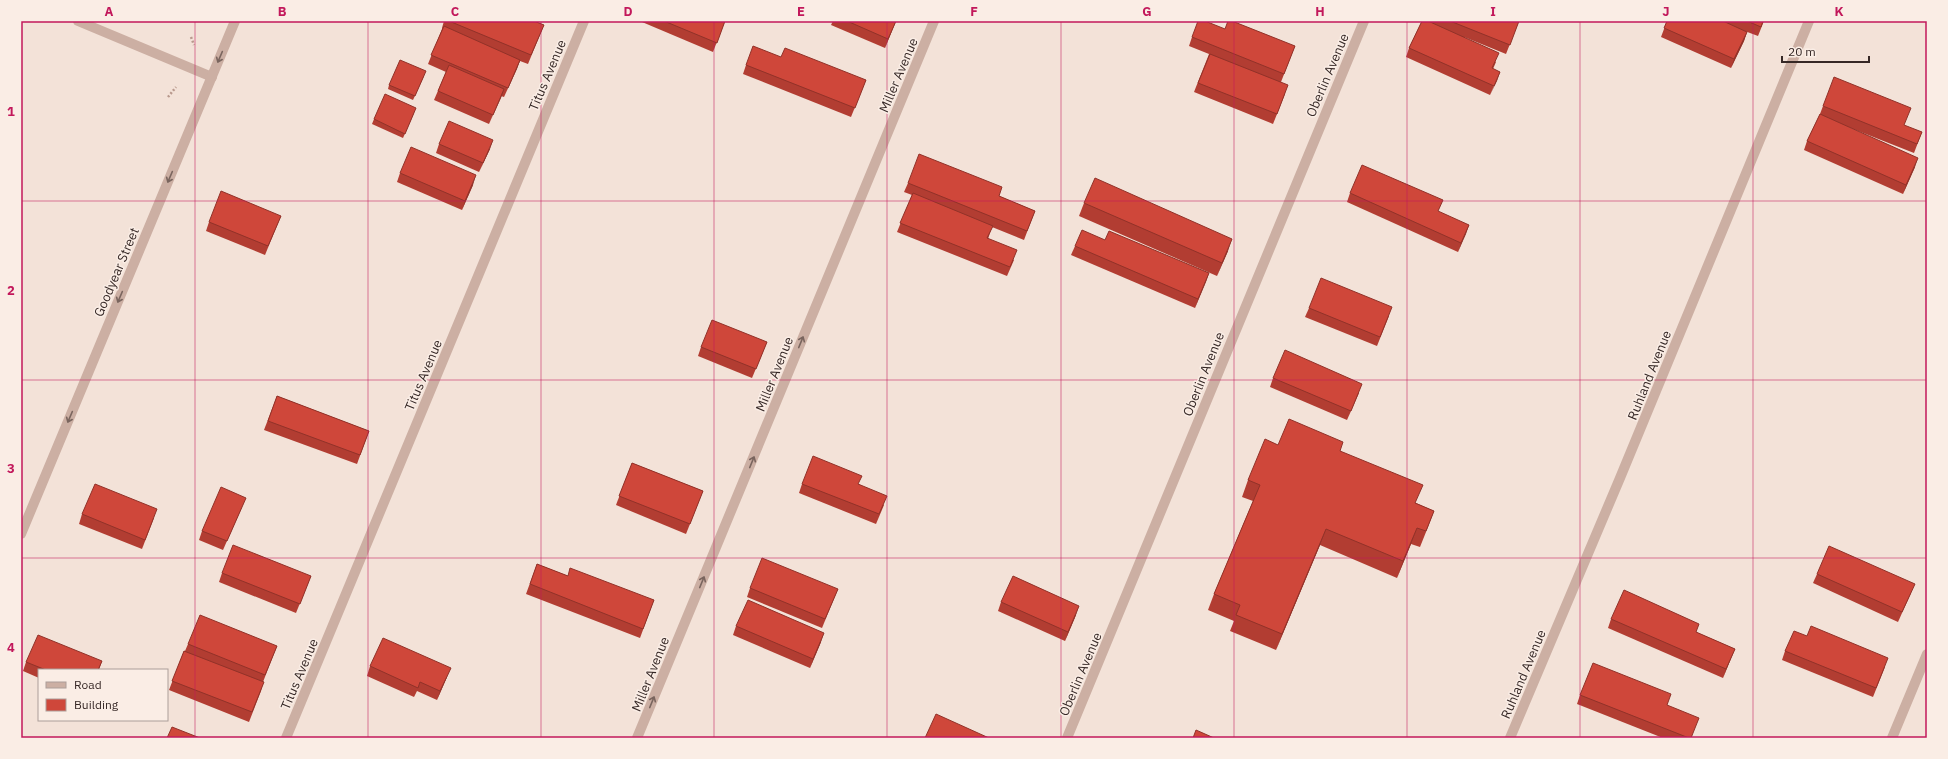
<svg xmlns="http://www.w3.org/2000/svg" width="1948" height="759" font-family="'IBM Plex Sans',sans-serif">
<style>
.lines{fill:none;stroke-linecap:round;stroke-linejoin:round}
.path{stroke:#b8998d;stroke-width:2.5;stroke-dasharray:2 2;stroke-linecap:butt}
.minor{stroke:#ccafa3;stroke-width:10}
.wall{fill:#b23d32}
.shaded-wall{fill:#913229}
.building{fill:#cf473a;stroke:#913229}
.oneway{stroke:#7a655e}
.grid{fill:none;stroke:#c2185b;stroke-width:1;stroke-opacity:0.55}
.labels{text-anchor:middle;stroke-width:3;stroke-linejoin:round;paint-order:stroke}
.street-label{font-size:13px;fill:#362826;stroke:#faede5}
.neatline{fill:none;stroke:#c2185b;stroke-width:1.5}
.grid-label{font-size:13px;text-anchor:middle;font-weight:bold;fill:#c2185b}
</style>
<rect width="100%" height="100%" fill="#f3e2d8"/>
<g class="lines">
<g class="path">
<polyline points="191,37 194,45"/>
<polyline points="168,97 176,87"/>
</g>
<g class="minor">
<polyline points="78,21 212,77"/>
<polyline points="21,534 235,21"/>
<polyline points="286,738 584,21"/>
<polyline points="637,738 934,21"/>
<polyline points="1067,738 1364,21"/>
<polyline points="1510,738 1620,478 1809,21"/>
<polyline points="1892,738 1927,654"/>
</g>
</g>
<g class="wall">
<polygon points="444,21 534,21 544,25 528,64 520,61 504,97 501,96 489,124 434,100 446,72 428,64 442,29 442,28"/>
<polygon points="643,21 725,21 713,52 642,22"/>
<polygon points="833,21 896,21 885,48 831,25"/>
<polygon points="1422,21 1519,21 1506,54 1464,37 1496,62 1493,69 1500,72 1490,95 1406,57 1409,48"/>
<polygon points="1667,21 1764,21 1758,36 1742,30 1747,32 1744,41 1731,68 1661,37"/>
<polygon points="1225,29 1295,46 1281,82 1285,94 1273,124 1194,92 1209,54 1189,46 1192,37"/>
<polygon points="781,57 866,80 851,117 743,74 746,65"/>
<polygon points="424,76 413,100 388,89 389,85"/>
<polygon points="1823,106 1922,132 1914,153 1848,127 1915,167 1903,194 1804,150 1807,141 1820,114"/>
<polygon points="414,113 403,138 372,124 374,119"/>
<polygon points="439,144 490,149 479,172 436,153"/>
<polygon points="400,173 473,185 462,210 397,182"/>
<polygon points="908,183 999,196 1035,211 1024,240 992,227 988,239 1014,260 1007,276 897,232 912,195 904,192"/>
<polygon points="1350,193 1469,225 1458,252 1347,202"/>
<polygon points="1084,203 1228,251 1217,276 1079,216"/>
<polygon points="281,216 265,255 206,231 209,222"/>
<polygon points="1105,240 1209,273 1195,308 1071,255 1075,246"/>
<polygon points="1309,308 1389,316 1377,346 1305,317"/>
<polygon points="767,342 752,378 698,356 701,347"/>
<polygon points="1273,378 1359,393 1347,420 1270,387"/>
<polygon points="277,396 369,431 357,464 264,430"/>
<polygon points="1278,445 1340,451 1416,503 1434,511 1428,527 1420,547 1411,544 1397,578 1320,545 1276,650 1230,631 1234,621 1208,610 1214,594 1253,501 1242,497 1248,480"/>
<polygon points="632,463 703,491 686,534 616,505"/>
<polygon points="802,484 859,484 884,505 876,524 799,493"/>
<polygon points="242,507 223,550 199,540 202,531"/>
<polygon points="82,514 154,518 142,549 79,524"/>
<polygon points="537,564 568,576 654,600 640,638 526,594"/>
<polygon points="222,573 311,576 296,613 219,582"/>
<polygon points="1817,574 1911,593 1898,622 1813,583"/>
<polygon points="750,588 838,589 822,628 747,597"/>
<polygon points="1001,602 1076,615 1065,641 998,611"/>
<polygon points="1611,619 1696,632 1735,649 1723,678 1608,628"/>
<polygon points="736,626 821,642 810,668 733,635"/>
<polygon points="1807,636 1885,667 1873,697 1782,660 1785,651"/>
<polygon points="188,644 277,646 263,682 261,691 249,722 169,690 184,651 185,651"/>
<polygon points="102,661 99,670 39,670 39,678 23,671 26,662"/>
<polygon points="370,666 447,677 437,700 417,691 414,697 367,676"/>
<polygon points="1580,695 1667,705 1692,738 1663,738 1577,704"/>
</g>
<g class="shaded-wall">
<polygon points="896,21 885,48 888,39"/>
<polygon points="1747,32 1744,41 1731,68 1734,59"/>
<polygon points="520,60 517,69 504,97 508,88"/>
<polygon points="1500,72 1497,81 1490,95 1494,86"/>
<polygon points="504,89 501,98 489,124 493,115"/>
<polygon points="493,140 490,149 479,172 483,163"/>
<polygon points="1918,158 1915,167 1903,194 1906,185"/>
<polygon points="476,175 473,185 462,210 465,201"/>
<polygon points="1469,225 1466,234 1458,252 1461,243"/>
<polygon points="1232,239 1228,251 1217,276 1222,263"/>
<polygon points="1209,273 1206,282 1195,308 1198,299"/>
<polygon points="1417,528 1411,544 1397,578 1403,561"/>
<polygon points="1326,529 1320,545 1276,650 1282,634"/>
<polygon points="1079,606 1076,615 1065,641 1068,632"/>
<polygon points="824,633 821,642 810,668 813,659"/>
<polygon points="1735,649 1731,658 1723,678 1726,669"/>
<polygon points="451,668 447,677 437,700 440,691"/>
</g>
<g class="building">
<polygon points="449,21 534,21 544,25 531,55"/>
<polygon points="664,21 725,21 717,43"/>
<polygon points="847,21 896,21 888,39"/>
<polygon points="1198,21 1205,21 1225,29 1228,21 1232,21 1295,46 1284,74 1192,37"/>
<polygon points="1422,21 1428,21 1499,53 1492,68 1500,72 1494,86 1409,48"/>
<polygon points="1450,21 1519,21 1510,45"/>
<polygon points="1667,21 1723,21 1747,32 1734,59 1664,28"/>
<polygon points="1747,21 1763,21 1761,27"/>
<polygon points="444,26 520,60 508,88 431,55"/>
<polygon points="753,46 781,57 785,48 866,80 855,108 746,65"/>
<polygon points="1210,54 1288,85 1277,114 1198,83"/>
<polygon points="400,60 426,71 415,96 389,85"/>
<polygon points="449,65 504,89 493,115 438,91"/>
<polygon points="1834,77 1911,108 1904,125 1922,132 1917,144 1823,106"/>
<polygon points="385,94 416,108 405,134 374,119"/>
<polygon points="1820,114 1918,158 1906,185 1807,141"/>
<polygon points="449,121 493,140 483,163 439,144"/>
<polygon points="411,147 476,175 465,201 400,173"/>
<polygon points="919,154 1002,187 999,196 1035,211 1027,231 908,183"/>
<polygon points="1362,165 1443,200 1438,211 1469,225 1461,243 1350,193"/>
<polygon points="1095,178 1232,239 1222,263 1084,203"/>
<polygon points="221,191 281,216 268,246 209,222"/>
<polygon points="913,193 993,226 987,238 1017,250 1010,267 900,223"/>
<polygon points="1082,230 1105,240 1109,231 1209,273 1198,299 1075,246"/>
<polygon points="1321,278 1392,307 1380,337 1309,308"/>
<polygon points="712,320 767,342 756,369 701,347"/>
<polygon points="1285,350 1362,384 1351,411 1273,378"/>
<polygon points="277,396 369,431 360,455 268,421"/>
<polygon points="1289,419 1343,442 1340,451 1423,485 1415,503 1434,511 1426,531 1417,528 1403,561 1326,529 1282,634 1236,615 1240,605 1214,594 1260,485 1248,480 1265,439 1278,445"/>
<polygon points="813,456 862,476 858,484 887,496 879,514 802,484"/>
<polygon points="632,463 703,491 690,524 619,496"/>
<polygon points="95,484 157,509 145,540 82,514"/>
<polygon points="221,487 246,498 227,541 202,531"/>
<polygon points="233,545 311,576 300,604 222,573"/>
<polygon points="1829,546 1915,584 1902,612 1817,574"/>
<polygon points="762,558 838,589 825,619 750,588"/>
<polygon points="537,564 568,576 570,568 654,600 643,629 530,584"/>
<polygon points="1013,576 1079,606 1068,632 1001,602"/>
<polygon points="1624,590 1699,624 1696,632 1735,649 1726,669 1611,619"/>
<polygon points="748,600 824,633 813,659 736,626"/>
<polygon points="200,615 277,646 265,675 188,644"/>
<polygon points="1811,626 1888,658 1876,688 1785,651 1794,631 1807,636"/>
<polygon points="38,635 102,661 98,670 46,670 26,662"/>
<polygon points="383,638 451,668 440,691 420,682 418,688 370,666"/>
<polygon points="184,651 264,682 252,712 172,681"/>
<polygon points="1593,663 1671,694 1667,705 1699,718 1691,738 1689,738 1580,695"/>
<polygon points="936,714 989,738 925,738"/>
<polygon points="172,727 200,738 167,738"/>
<polygon points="1196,730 1214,738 1193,738"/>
</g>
<defs><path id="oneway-shaft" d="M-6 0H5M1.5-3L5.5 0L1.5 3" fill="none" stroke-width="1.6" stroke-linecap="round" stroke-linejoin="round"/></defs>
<g class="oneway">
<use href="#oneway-shaft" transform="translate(220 57) rotate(113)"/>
<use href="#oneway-shaft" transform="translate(170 177) rotate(113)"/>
<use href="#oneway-shaft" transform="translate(120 297) rotate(113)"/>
<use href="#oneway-shaft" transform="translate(801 342) rotate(-68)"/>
<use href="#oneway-shaft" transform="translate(70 417) rotate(113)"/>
<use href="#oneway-shaft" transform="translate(752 462) rotate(-68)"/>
<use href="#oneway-shaft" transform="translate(702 582) rotate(-68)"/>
<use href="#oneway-shaft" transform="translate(652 702) rotate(-68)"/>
</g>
<path class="grid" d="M195,21V738M368,21V738M541,21V738M714,21V738M887,21V738M1061,21V738M1234,21V738M1407,21V738M1580,21V738M1753,21V738M21,201H1927M21,380H1927M21,558H1927"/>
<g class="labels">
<g class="street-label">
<text transform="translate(547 75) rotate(-67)" y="5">Titus Avenue</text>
<text transform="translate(898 75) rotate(-67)" y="5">Miller Avenue</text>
<text transform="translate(1327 75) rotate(-67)" y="5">Oberlin Avenue</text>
<text transform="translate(116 272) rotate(-67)" y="5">Goodyear Street</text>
<text transform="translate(774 374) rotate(-68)" y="5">Miller Avenue</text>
<text transform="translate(1203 374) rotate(-68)" y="5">Oberlin Avenue</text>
<text transform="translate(423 375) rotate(-67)" y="5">Titus Avenue</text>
<text transform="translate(1649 375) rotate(-68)" y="5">Ruhland Avenue</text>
<text transform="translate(299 674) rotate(-67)" y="5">Titus Avenue</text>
<text transform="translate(650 674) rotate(-68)" y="5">Miller Avenue</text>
<text transform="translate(1080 674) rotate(-67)" y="5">Oberlin Avenue</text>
<text transform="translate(1523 674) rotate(-67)" y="5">Ruhland Avenue</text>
</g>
</g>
<rect width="1948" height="759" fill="none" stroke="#faede5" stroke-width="44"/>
<rect x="38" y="669" width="130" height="52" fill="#faede5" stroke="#ac9e99"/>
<rect x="46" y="682" width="20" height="6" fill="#ccafa3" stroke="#ac9e99"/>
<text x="74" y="689" font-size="12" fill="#362826">Road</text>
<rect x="46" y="699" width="20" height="12" fill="#cf473a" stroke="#ac9e99"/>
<text x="74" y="709" font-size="12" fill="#362826">Building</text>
<path d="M1782 56v6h87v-6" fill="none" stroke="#362826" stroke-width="2"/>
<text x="1788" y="56" font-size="12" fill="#362826" stroke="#faede5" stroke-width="3" paint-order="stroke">20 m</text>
<rect x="22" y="22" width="1904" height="715" class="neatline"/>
<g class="grid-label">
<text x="109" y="16">A</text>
<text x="282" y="16">B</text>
<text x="455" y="16">C</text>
<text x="628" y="16">D</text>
<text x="801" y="16">E</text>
<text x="974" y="16">F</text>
<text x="1147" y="16">G</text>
<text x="1320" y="16">H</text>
<text x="1493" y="16">I</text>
<text x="1666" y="16">J</text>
<text x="1839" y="16">K</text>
<text x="11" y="116">1</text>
<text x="11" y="295">2</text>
<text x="11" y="473">3</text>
<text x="11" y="652">4</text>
</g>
</svg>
